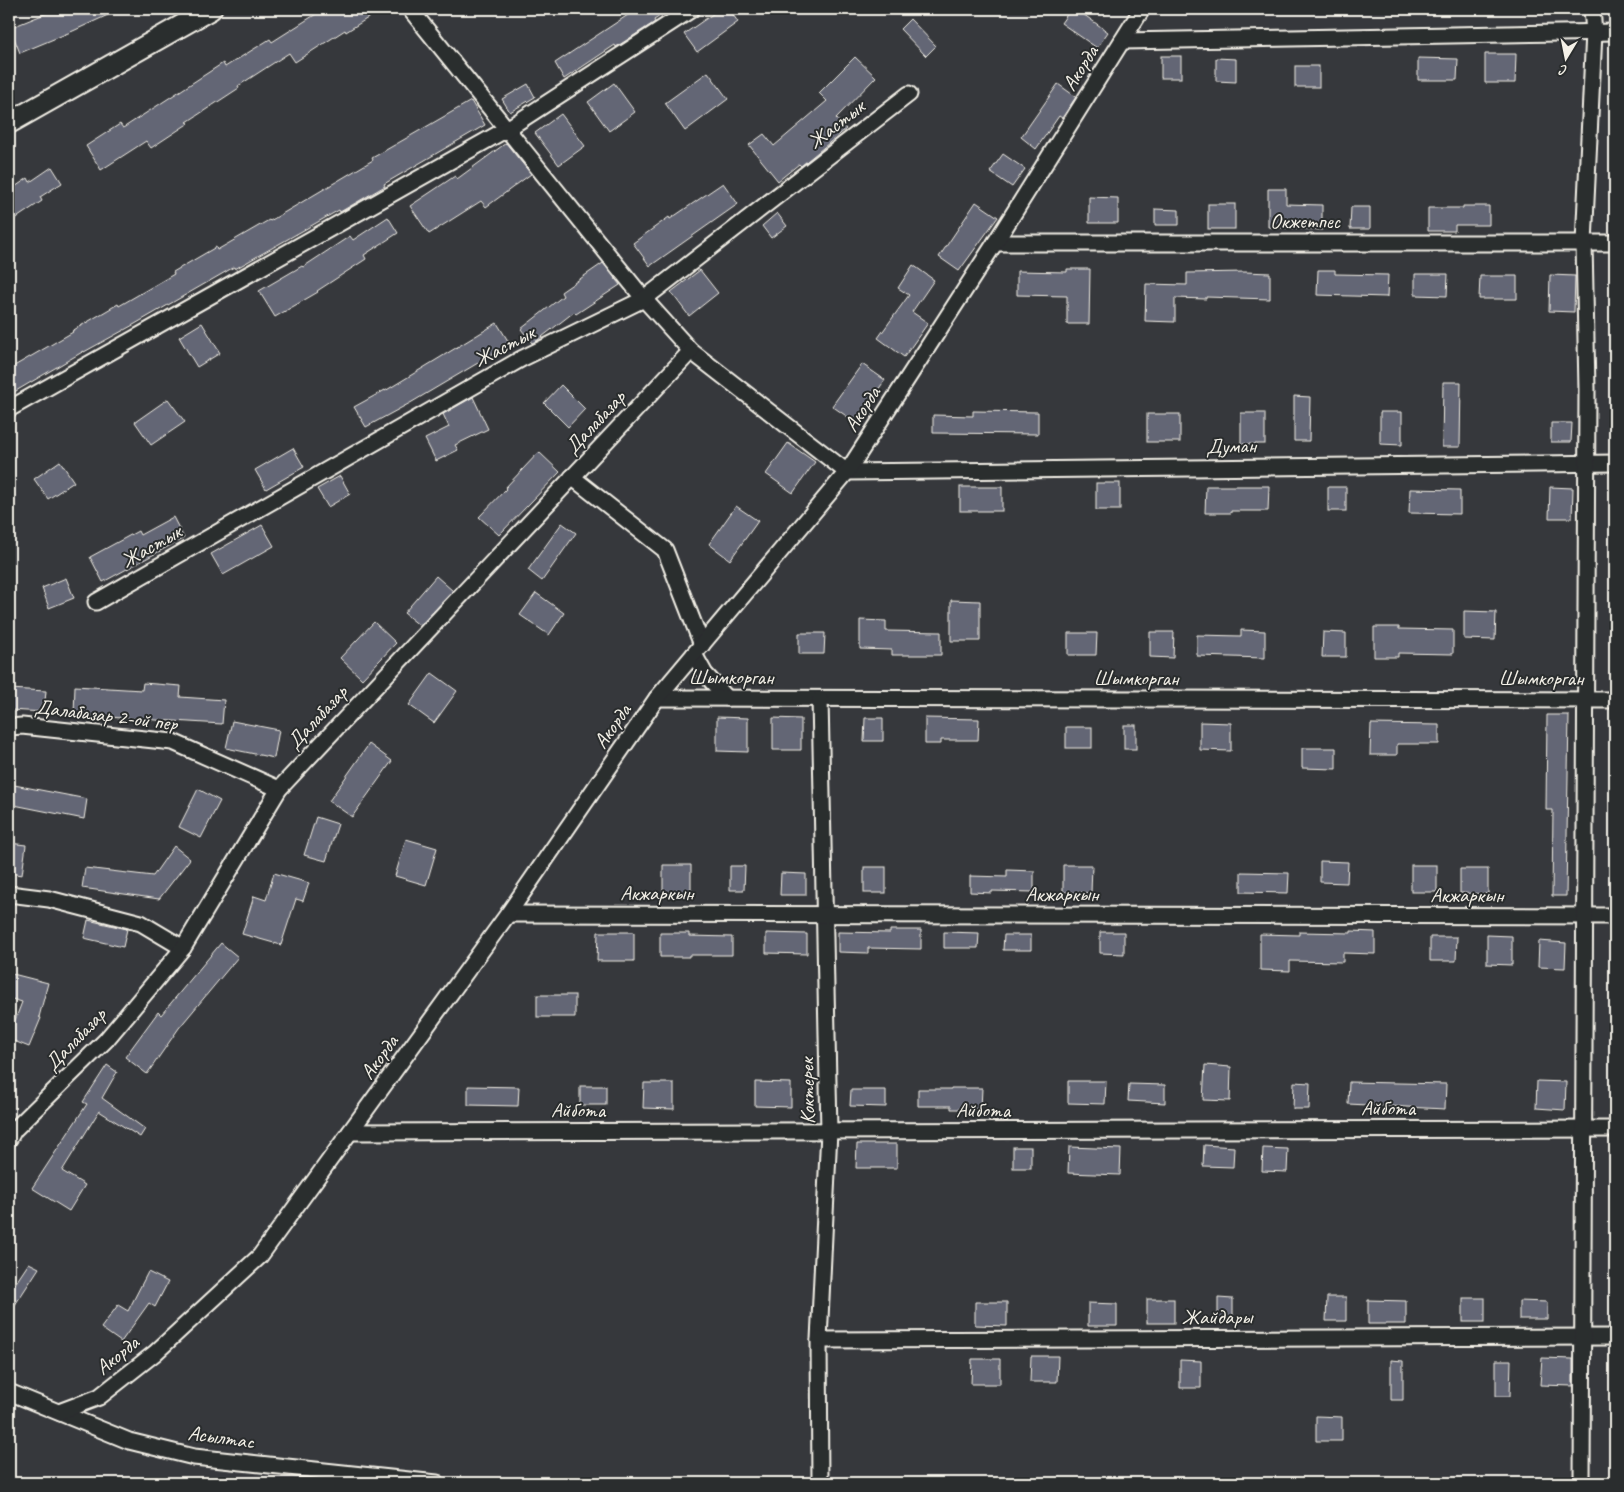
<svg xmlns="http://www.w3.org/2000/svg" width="1624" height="1492" font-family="Caveat,sans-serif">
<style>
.building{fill:#646675;stroke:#f4f1e8}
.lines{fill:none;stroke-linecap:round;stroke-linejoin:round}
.minor-casing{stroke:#f4f1e8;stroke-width:19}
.major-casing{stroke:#f4f1e8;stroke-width:24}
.minor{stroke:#2a2d2e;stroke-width:15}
.major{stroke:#2a2d2e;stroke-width:20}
.labels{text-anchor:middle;stroke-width:4;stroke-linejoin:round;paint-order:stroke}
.street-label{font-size:21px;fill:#f4f1e8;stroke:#2a2d2e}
</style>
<rect width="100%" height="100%" fill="#36383c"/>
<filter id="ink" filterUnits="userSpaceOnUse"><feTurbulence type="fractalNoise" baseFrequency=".02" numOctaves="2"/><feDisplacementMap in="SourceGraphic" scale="10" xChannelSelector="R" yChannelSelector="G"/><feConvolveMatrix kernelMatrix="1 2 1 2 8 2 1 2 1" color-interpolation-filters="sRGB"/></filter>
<g filter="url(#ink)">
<g class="building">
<polygon points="57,9 121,9 73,31 20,53 10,28"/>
<polygon points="324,9 382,9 346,32 345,30 295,62 289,53 238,86 239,88 187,122 189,123 151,148 146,141 101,170 86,146 120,124 123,128 223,63 225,67 270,39 272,42"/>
<polygon points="637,9 671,9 654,20 655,22 616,47 615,45 564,79 555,63"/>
<polygon points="720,9 729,9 738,22 697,52 684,34"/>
<polygon points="1071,9 1076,9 1108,32 1097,48 1061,23"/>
<polygon points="910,19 936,46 926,56 900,29"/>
<polygon points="1485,54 1516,54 1515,83 1485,83"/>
<rect x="1161" y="56" width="20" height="22"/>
<polygon points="855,57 876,77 836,118 846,129 801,166 799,164 778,181 749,145 764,134 774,146 827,101 819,93"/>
<polygon points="1216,58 1236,59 1236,82 1216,81"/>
<polygon points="1418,58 1458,59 1457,80 1418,80"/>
<rect x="1295" y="66" width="24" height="21"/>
<polygon points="708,72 728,99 685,131 665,103"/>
<polygon points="614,83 635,112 609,131 588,102"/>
<polygon points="528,84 535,97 510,112 502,99"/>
<polygon points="1058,84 1076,97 1062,118 1059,116 1036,149 1021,137"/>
<polygon points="471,101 485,125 384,184 385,186 340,212 339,210 235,269 234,267 135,324 84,352 84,351 9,395 9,369 73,332 72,331 118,304 119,306 174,274 173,272 216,247 217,250 269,220 270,221 373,160 372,158"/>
<polygon points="561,114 585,146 559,165 535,133"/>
<polygon points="506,143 531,174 486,207 481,201 429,234 410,206 455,176 457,179"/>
<polygon points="1003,154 1025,169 1012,187 990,172"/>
<polygon points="52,167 62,183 40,197 42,201 9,223 9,191 28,178 30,182"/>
<polygon points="723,183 738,204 650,266 633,243 669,217 670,219"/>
<polygon points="1268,189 1286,189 1286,204 1322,205 1322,230 1268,227"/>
<polygon points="1089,197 1118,198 1118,223 1089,223"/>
<polygon points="976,202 998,217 959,271 939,257"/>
<rect x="1208" y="204" width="27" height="25"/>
<polygon points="1463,206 1489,206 1489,225 1455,225 1455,231 1428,231 1428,208 1463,208"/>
<polygon points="1351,207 1370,207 1370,229 1350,229"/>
<polygon points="1155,209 1179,210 1179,225 1155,225"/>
<polygon points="777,213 787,226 771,238 762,226"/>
<polygon points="388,217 398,233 364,255 366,259 317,291 318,292 275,317 259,291 302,266 303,267 350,236 353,240"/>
<polygon points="603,263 620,285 576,314 574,312 538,340 532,343 521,329 563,296 561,292"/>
<polygon points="913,265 934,280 912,312 928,323 904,357 878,338 909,295 898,288"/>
<polygon points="1067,269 1090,269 1089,324 1067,324 1067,296 1017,295 1017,271 1067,272"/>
<polygon points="700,270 718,293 689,316 671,292"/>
<polygon points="1318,270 1335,270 1335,274 1388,275 1387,297 1317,295"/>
<polygon points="1245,272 1270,273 1270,299 1206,297 1206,299 1175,298 1175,322 1145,321 1146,284 1187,285 1187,273"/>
<polygon points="1415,274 1448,274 1447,296 1415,295"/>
<polygon points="1550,275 1575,276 1574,312 1549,311"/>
<polygon points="1480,276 1517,276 1517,299 1479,299"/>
<polygon points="202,323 220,353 197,367 179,337"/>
<polygon points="497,323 510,344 412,402 366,427 354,407 385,390 385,391"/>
<polygon points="862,364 885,380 855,422 832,406"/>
<polygon points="1443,382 1461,382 1460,447 1442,447"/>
<polygon points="561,385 585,409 568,427 544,403"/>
<polygon points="1294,396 1310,397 1309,441 1294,441"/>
<polygon points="473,397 488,429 455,445 458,450 436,461 425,439 449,427 443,414"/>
<polygon points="168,399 185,422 151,445 135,422"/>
<polygon points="973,411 1038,412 1038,434 933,433 933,415 973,416"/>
<polygon points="1380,412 1402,412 1402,445 1380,444"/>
<rect x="1241" y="413" width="24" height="31"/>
<rect x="1147" y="414" width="33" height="28"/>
<polygon points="1551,423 1572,423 1571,442 1551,442"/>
<polygon points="788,443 815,462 793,493 766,474"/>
<polygon points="293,448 304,467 266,489 255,470"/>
<polygon points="539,452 560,472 499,535 479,517 506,489 505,488"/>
<polygon points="60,461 74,482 48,499 34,479"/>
<polygon points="340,476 350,494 328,507 317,489"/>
<rect x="1096" y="483" width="24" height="27"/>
<polygon points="1206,486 1269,486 1268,511 1231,511 1231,513 1205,513"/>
<rect x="960" y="487" width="42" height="24"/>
<rect x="1328" y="487" width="18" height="24"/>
<polygon points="1550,487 1573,488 1572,518 1549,518"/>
<polygon points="1410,489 1460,490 1460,514 1409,513"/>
<polygon points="736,506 758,521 730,560 709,544"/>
<polygon points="173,517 184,538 103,582 90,557 138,531 140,535"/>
<polygon points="562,523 576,533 542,581 528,570"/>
<polygon points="262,525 274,546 223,575 211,554"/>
<polygon points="436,576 453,591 420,626 404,613"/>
<polygon points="66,578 74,598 49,608 42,588"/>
<polygon points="536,593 564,613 549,635 520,615"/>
<polygon points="951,600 980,601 980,641 951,641"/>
<polygon points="1464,611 1496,612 1495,640 1464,639"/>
<polygon points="860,620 886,621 886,631 941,632 941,655 892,655 892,650 860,649"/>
<polygon points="374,622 396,643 362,679 340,658"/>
<polygon points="1374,627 1399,627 1399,629 1453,630 1453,654 1398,653 1398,657 1374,657"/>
<polygon points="1241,630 1265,631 1265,658 1197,656 1197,635 1241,636"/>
<polygon points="1150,632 1174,632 1173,658 1150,657"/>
<polygon points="1323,632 1346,633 1346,657 1322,657"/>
<polygon points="799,633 825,633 824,654 799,654"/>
<polygon points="1068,633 1097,633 1096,655 1068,655"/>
<polygon points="432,673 457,691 434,723 409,705"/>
<polygon points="143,683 181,686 180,697 224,700 222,724 74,715 75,686 142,690"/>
<polygon points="9,689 46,691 44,712 9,710"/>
<polygon points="1547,715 1569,715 1566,896 1552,896 1553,810 1546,810"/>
<polygon points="717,717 748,718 748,752 717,751"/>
<polygon points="773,718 801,719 801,750 773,750"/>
<polygon points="865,718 883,718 883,741 864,741"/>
<polygon points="925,718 979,719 978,740 941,740 941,744 925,744"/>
<polygon points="232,721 279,730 274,758 226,748"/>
<polygon points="1200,722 1231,723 1231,751 1200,750"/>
<polygon points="1371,724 1439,725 1439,744 1397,744 1397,755 1370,755"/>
<rect x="1124" y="725" width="12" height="24"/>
<rect x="1066" y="727" width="26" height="21"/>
<polygon points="369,744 392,761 352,817 329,801"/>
<polygon points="1302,748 1336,748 1336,769 1302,768"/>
<polygon points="9,784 87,799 84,819 9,804"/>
<polygon points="198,789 220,801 201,838 179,827"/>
<polygon points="316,817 338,824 326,861 304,855"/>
<polygon points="406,839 437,848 426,885 395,876"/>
<polygon points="9,843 26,845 22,875 9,873"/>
<polygon points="174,846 190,859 159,899 82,888 85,868 153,876"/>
<polygon points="1320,861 1348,862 1347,883 1320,882"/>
<polygon points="663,865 691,865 691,893 663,892"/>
<polygon points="1063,865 1092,865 1091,893 1063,892"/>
<rect x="1411" y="865" width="26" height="27"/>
<polygon points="730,866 745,866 744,890 730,890"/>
<rect x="864" y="867" width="22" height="26"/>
<polygon points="1460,869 1488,869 1488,894 1460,893"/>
<polygon points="1007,870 1034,871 1034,892 992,891 992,893 970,892 970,876 1007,877"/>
<polygon points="1241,872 1289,873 1288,893 1241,892"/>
<polygon points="274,873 309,883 303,901 296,899 281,945 242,934 254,896 266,900"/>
<polygon points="781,873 806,874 806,895 780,895"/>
<polygon points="88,920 127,929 123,947 84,938"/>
<polygon points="890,930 921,930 921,949 868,948 868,953 838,952 838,932 890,933"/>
<polygon points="1351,931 1375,932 1375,954 1343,953 1343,962 1290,961 1290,971 1260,970 1260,934 1299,935 1299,932 1351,933"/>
<polygon points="598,932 634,932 634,961 597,961"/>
<polygon points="944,932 979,933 978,948 944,948"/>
<polygon points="1100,932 1124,932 1124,954 1100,953"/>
<polygon points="660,933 689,933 689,936 732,937 732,955 689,955 689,957 660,957"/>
<polygon points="766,933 807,934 807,954 766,953"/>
<polygon points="1004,935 1031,935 1031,950 1003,950"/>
<polygon points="1487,935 1512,936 1512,965 1487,964"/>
<polygon points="1430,937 1457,937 1456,961 1430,961"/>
<polygon points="1539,941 1566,943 1565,968 1538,967"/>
<polygon points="221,943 238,957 179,1028 147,1074 125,1057 158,1012 161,1015"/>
<polygon points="9,973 48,983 39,1017 41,1018 29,1047 9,1039 9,1036 22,1002 9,998"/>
<rect x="537" y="995" width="38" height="22"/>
<polygon points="107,1065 117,1072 102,1098 145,1129 140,1137 99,1111 62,1171 85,1185 69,1211 32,1188 87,1104 83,1102"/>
<polygon points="1205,1065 1231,1067 1230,1101 1203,1100"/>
<polygon points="1068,1081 1106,1081 1105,1104 1068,1103"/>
<polygon points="1537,1081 1566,1082 1565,1110 1536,1108"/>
<polygon points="755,1082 791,1083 791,1107 755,1106"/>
<polygon points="1294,1082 1310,1083 1309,1109 1293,1109"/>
<polygon points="1349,1082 1446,1084 1445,1109 1348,1104"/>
<polygon points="644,1083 674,1083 674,1109 643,1108"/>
<polygon points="1129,1084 1165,1085 1165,1103 1128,1101"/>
<polygon points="468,1086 519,1087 518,1106 468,1105"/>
<rect x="580" y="1086" width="26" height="19"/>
<polygon points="951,1088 982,1088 981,1109 951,1109 951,1106 918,1106 918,1089 951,1089"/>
<polygon points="851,1090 886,1090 886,1107 850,1106"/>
<polygon points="857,1144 897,1144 897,1168 856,1168"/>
<polygon points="1204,1145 1234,1147 1233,1167 1203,1166"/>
<rect x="1013" y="1147" width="18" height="21"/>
<polygon points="1069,1147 1121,1149 1120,1175 1068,1173"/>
<polygon points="1263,1148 1288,1149 1287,1172 1262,1171"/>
<polygon points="29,1263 39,1268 9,1314 9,1293"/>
<polygon points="148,1272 168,1282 155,1307 149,1303 121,1342 101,1328 118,1305 128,1311"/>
<polygon points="1327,1297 1346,1297 1346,1321 1326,1321"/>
<polygon points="1218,1298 1233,1299 1233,1322 1218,1322"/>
<rect x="1463" y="1298" width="22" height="24"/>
<rect x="1147" y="1299" width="27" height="24"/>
<polygon points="1368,1300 1406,1301 1406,1324 1368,1324"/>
<polygon points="1519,1301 1547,1302 1547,1319 1519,1319"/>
<polygon points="975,1302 1007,1302 1007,1326 975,1325"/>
<polygon points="1088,1303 1117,1304 1117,1326 1088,1326"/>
<polygon points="1031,1356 1058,1356 1057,1382 1030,1382"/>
<polygon points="1542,1358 1573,1359 1573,1386 1540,1385"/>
<polygon points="972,1359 1000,1359 1000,1384 971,1384"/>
<polygon points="1180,1360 1201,1361 1201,1388 1180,1388"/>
<polygon points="1391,1360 1403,1361 1403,1400 1391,1400"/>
<polygon points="1496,1360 1511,1360 1510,1396 1496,1396"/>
<polygon points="1316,1416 1342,1417 1342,1441 1316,1441"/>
</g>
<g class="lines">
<g class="minor-casing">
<g id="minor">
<polyline points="410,9 644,299 691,351 847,472 1615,463"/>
<polyline points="1122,41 1615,32"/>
<polyline points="995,243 1615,243"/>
<polyline points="9,409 507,129 692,9"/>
<polyline points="572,477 665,550 702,645"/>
<polyline points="96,602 521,359 644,299 909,94"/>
<polyline points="694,654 705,674 727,698"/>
<polyline points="657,698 1615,700"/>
<polyline points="820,699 829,1131 819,1340 820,1483"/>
<polyline points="9,727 22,726 173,742 279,789"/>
<polyline points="9,894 49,899 141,923 183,948"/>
<polyline points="508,914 1615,916"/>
<polyline points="350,1132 1615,1129"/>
<polyline points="9,1139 14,1130 106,1040 183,948 279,789 691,351"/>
<polyline points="819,1340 1615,1337"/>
<polyline points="9,1392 129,1441 194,1457 437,1483"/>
<polyline points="59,1412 99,1397 155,1353 260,1256 508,914 657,698 847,472 995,243 1142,9"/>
<polyline points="1582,1483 1587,389 1584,243 1594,32 1592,9"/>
</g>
</g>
<g class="major-casing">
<polyline id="major" points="9,123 211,9"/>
</g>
<use href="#minor" class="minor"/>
<use href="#major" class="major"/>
</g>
</g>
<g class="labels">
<g class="street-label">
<text transform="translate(1080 68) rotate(-58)" y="7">Акорда</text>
<text transform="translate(836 124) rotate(-38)" y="7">Жастык</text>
<text x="1305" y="228">Окжетпес</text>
<text transform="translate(504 346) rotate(-28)" y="7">Жастык</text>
<text transform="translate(862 409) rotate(-57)" y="7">Акорда</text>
<text transform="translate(595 422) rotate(-47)" y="7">Далабазар</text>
<text transform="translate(1231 446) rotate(-1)" y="7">Думан</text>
<text transform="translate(151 546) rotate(-30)" y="7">Жастык</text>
<text x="731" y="684">Шымкорган</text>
<text x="1136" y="685">Шымкорган</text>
<text x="1541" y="685">Шымкорган</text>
<text transform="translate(106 715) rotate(7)" y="7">Далабазар 2-ой пер</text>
<text transform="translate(317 717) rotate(-47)" y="7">Далабазар</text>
<text transform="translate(612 726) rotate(-55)" y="7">Акорда</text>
<text x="657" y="900">Акжаркын</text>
<text x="1062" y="901">Акжаркын</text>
<text x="1467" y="902">Акжаркын</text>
<text transform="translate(75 1039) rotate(-46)" y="7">Далабазар</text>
<text transform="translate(379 1057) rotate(-54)" y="7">Акорда</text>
<text transform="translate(807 1091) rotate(-91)" y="7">Коктерек</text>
<text x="1388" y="1115">Айбота</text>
<text x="578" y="1117">Айбота</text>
<text x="983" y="1117">Айбота</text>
<text x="1217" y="1324">Жайдары</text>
<text transform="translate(117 1355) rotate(-39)" y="7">Акорда</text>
<text transform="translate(221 1437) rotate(8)" y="7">Асылтас</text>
</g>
</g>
<rect width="1624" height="1492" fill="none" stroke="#2a2d2e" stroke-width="30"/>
<rect x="15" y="15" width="1594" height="1462" fill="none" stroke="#f4f1e8" stroke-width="2" filter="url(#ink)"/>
<g transform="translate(1566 58) rotate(190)" stroke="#2a2d2e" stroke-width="4" paint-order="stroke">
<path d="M0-4L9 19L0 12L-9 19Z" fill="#f4f1e8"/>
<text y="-8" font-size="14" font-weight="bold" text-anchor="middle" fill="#f4f1e8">С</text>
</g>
</svg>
